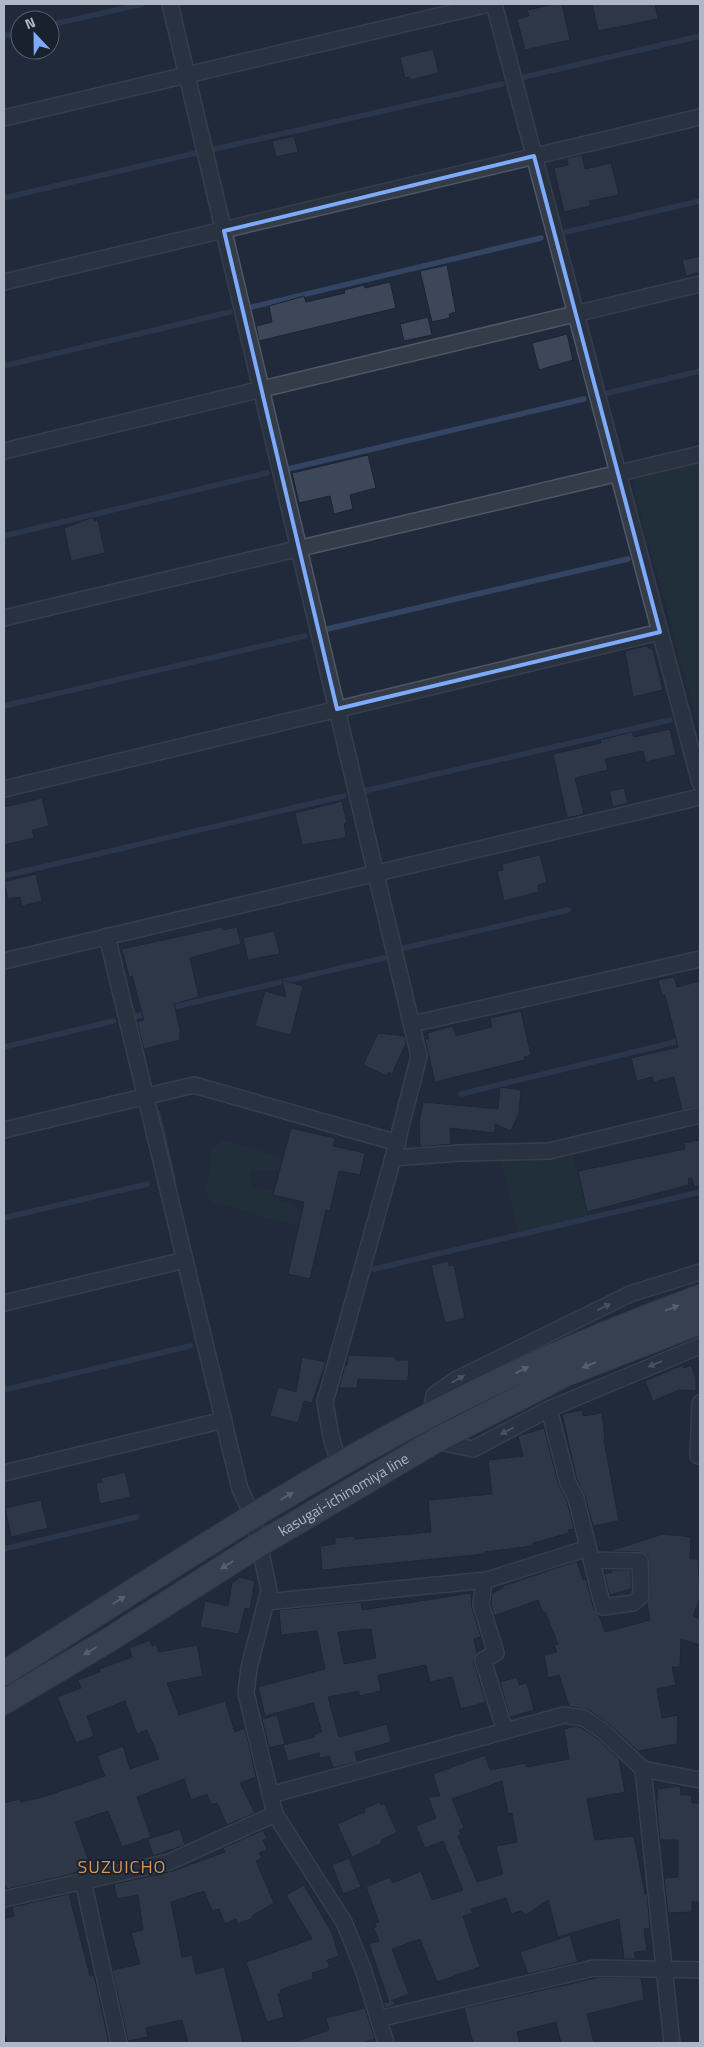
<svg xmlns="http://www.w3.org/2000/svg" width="704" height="2047" font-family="'Titillium Web',sans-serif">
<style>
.green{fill:#22373b}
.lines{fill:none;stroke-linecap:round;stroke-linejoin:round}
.stream{stroke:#334562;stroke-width:5.5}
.building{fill:#3c4859;stroke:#1b2331;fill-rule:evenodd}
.street-casing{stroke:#4f5765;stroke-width:18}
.primary-casing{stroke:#3d4553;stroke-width:26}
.street{stroke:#343c4a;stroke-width:15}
.primary{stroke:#525b6a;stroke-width:24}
.oneway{fill:#78808e}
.oneway2{fill:#98a0af}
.marked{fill:none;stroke:#7eaafc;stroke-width:4;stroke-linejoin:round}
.labels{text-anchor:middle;stroke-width:4;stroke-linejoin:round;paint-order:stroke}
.street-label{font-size:15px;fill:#afb7c6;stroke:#19212f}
.quarter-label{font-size:18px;letter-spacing:1px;fill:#d89558;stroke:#19212f}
</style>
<rect width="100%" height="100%" fill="#202a3a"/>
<g class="green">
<polygon points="700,463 700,732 633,485 637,478"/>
<path d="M224,1141L340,1173L341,1178L338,1182L279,1168L273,1171L252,1169L249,1183L251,1186L271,1190L273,1199L293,1204C300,1218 316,1216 322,1228L318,1231L310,1230L214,1202L208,1198L206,1190L212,1149Z"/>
<polygon points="573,1154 587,1216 518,1233 501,1160 547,1160"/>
</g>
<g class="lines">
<g class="stream">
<polyline points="50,25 142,4"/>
<polyline points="4,36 20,32"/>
<polyline points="520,78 700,36"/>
<polyline points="215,149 502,84"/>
<polyline points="4,198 196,153"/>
<polyline points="566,232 700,201"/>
<polyline points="252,307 541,238"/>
<polyline points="4,366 230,312"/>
<polyline points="608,393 700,371"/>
<polyline points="288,469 584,399"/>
<polyline points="4,536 267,473"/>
<polyline points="327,629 628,559"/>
<polyline points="4,706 305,636"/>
<polyline points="364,791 670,720"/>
<polyline points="4,876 344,796"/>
<polyline points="400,949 568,910"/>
<polyline points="169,1008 384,958"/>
<polyline points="133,1017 148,1013"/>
<polyline points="4,1047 114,1021"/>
<polyline points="461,1094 683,1040"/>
<polyline points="158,1113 173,1179"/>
<polyline points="4,1218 147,1184"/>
<polyline points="374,1269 700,1192"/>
<polyline points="4,1390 190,1346"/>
<polyline points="4,1549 137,1517"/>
</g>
</g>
<g class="building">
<polygon points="556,4 562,4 570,40 525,50 517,19 529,16 527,10"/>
<polygon points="592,4 655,4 658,19 598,31"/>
<polygon points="433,49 439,73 410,80 409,77 405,78 400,57"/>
<polygon points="294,136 298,152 276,157 272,141"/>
<polygon points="582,155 585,169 611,163 619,195 589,201 591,206 564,212 554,168 568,165 567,158"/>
<polygon points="700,256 700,272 686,276 682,260"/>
<polygon points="447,265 456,312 449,314 450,318 432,322 420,271"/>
<polygon points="390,282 396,308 259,341 256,326 272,322 269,306 304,296 306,302 345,293 344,290 364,285 365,288"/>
<polygon points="428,317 432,335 404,341 400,324"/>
<polygon points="567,334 573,360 539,370 532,343"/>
<polygon points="368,455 376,488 350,495 353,509 334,514 330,496 299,503 292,473"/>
<polygon points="93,517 94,521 98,520 105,553 71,561 64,528"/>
<polygon points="646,646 653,650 663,690 633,697 625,651"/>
<polygon points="670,729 676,755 646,762 643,751 605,759 608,770 575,778 584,814 567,818 553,754 601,743 600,740 632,732 634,737"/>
<polygon points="624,788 628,803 613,807 609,791"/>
<polygon points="42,798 49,826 32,830 34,838 4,845 4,807"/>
<polygon points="342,801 347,823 344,824 346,835 345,838 302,845 295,813"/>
<polygon points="540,855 547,883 538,885 539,892 504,901 497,871 503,870 502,864"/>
<polygon points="36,874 42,901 22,906 20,897 8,899 4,882"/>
<polygon points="222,927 223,930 237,927 241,944 190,958 199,997 174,1004 180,1029 180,1040 144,1049 137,1022 144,1020 132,976 129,977 122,949"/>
<polygon points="274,931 280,954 248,960 243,938"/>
<polygon points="674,977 677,987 700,981 700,1106 682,1110 674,1077 654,1082 652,1077 637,1081 631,1058 678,1047 665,995 662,996 658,980"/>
<polygon points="282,980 303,986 291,1035 255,1026 265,991 286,997"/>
<polygon points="521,1011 531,1055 524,1057 525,1060 435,1082 425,1039 429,1039 427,1033 453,1026 456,1036 492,1027 490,1018"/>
<polygon points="378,1033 405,1036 406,1043 392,1074 389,1072 387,1076 363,1065"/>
<polygon points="500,1087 521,1090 519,1113 511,1131 495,1124 495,1133 450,1128 451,1144 420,1147 419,1123 423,1102 498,1109"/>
<polygon points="291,1128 335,1138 333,1146 365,1153 360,1175 339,1171 330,1211 326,1210 310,1279 288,1274 304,1202 273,1195"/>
<polygon points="700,1140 700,1186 694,1187 692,1178 688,1179 689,1185 587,1212 578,1171 685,1149 684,1143"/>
<polygon points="448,1261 449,1266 454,1265 465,1318 445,1323 431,1265"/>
<polygon points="348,1355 396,1357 396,1360 409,1360 408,1381 358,1379 357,1388 339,1388 345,1365 347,1365"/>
<polygon points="302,1357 326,1362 312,1403 304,1401 298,1423 270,1416 278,1387 296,1392"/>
<polygon points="683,1365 684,1368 691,1365 696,1378 696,1391 679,1390 653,1401 645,1381"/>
<polygon points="582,1410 583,1416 602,1413 605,1440 604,1440 619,1521 593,1526 585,1496 577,1480 562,1414"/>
<polygon points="544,1428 559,1486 567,1501 574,1529 568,1530 569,1533 533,1543 533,1546 485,1552 485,1554 322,1570 320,1546 335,1544 335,1538 355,1536 355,1539 431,1532 428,1500 492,1494 488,1460 523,1456 518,1436"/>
<polygon points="125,1472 131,1497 100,1504 96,1483 102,1482 101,1478"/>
<polygon points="41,1500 48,1528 11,1537 5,1508"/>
<polygon points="663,1534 691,1537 690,1559 698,1559 700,1598 693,1616 700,1619 700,1645 681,1639 680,1667 672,1667 676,1685 657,1689 662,1718 678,1715 677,1744 638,1751 610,1725 589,1710 569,1706 559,1675 548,1678 544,1655 557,1652 554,1645 558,1644 545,1612 543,1613 538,1600 494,1616 491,1604 492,1593 503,1588 503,1586 577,1561 583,1580 586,1579 594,1610 599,1615 605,1632 650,1620 647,1604 650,1596 648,1556 640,1552 609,1551"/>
<polygon points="611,1570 631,1570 631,1589 610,1595 604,1574 612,1572"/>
<polygon points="240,1577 255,1581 250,1609 245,1608 239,1634 200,1627 205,1601 228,1606 232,1583"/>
<path d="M471,1593L472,1608L481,1637L474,1639L477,1653L474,1662L486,1702L461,1709L452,1677L430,1682L426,1665L378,1675L381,1691L359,1696V1691L328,1697L339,1737L387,1724L391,1742L355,1752L357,1762L333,1768L329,1756L320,1758L319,1753L288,1761L283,1745L315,1737L314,1734L322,1732L313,1703L265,1716L258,1687L325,1669L317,1631L281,1635L279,1610L361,1602L362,1610ZM371,1629L376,1658L344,1664L338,1632Z"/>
<polygon points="150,1640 152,1646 156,1644 159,1652 197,1645 203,1676 167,1683 179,1715 225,1701 235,1732 245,1728 256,1777 240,1783 255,1813 227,1825 217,1803 211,1805 207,1794 191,1800 184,1779 137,1797 151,1837 122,1847 108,1811 75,1822 91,1867 68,1875 7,1889 6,1886 4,1886 4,1803 20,1799 21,1802 43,1797 105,1776 97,1756 123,1746 130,1769 159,1759 147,1730 137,1734 125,1701 87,1716 94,1736 76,1743 57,1697 81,1688 78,1680 100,1672 99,1669 132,1657 129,1648"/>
<polygon points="517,1677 519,1685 527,1683 534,1710 510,1717 500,1682"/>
<polygon points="277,1715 285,1744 269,1748 262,1719"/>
<path d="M575,1726L580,1727L598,1739L619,1759L625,1792L587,1799L595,1840L634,1836L645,1894L647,1893L650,1928L644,1929L647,1951L634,1952L636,1959H624L619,1919L558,1937L548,1900L526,1915L521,1911L511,1914L506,1898L471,1909L473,1913L463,1916L480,1967L437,1982L420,1939L392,1949L409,1994L391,2001L393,2000L395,2005L385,2008L383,2003L389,2002L369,1944L379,1941L374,1928L376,1927L375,1923L379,1922L366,1887L390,1877L393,1883L421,1871L432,1900L463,1890L443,1841L425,1848L416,1826L436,1818L428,1797L440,1796L433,1774L485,1755L490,1770L525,1763L527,1767L569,1759L564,1729ZM502,1781L508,1814L512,1813L517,1842L496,1846L503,1874L477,1882L458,1836L461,1835L459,1830L464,1828L452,1799Z"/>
<polygon points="680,1786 681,1795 691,1795 692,1803 700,1803 700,1902 692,1902 692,1912 668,1913 664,1878 678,1877 678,1840 660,1840 656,1799 658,1799 657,1789"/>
<polygon points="379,1802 381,1805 384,1803 397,1832 381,1840 382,1843 352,1857 337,1824 365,1812 364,1809"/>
<polygon points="180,1829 185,1845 153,1856 148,1839"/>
<polygon points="263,1830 267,1838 263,1840 267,1850 259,1853 262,1858 256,1861 274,1903 252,1916 253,1918 238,1924 236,1919 225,1924 219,1909 212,1911 204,1891 171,1902 182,1957 192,1955 196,1974 224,1967 243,2043 188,2043 182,2020 146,2028 148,2037 128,2041 112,1970 140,1964 131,1933 143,1930 138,1895 117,1899 114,1884 173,1871 225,1852 223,1848"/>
<polygon points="349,1858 361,1887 343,1894 332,1865"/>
<polygon points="304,1885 332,1933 339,1956 327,1960 330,1967 312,1973 313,1979 280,1990 281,1993 278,1994 284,2017 267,2022 246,1962 312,1939 286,1895"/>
<polygon points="69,1894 90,1976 94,1975 109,2043 7,2043 4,2030 4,1918 14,1916 12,1907"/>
<polygon points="570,1935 578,1962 528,1974 520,1952"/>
<polygon points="600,1977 641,1978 644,2000 587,2014 594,2043 561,2043 556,2022 517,2032 520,2043 473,2043 464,2008"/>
<polygon points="365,2008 375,2039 362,2043 298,2043 298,2041 329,2030 326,2018"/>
</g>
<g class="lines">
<g class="street-casing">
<g id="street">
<polyline points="170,4 419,1056 393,1158 325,1402 331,1437 339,1464"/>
<polyline points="494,4 700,783"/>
<polyline points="4,118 489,4"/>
<polyline points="4,282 700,117"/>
<polyline points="4,451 700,284"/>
<polyline points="4,618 700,454"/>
<polyline points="4,789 660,632"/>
<polyline points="107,936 240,1489 253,1516 269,1590 249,1668 246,1693 275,1814 344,1922 363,1969 386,2043"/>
<polyline points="4,961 700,797"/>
<polyline points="412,1024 700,959"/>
<polyline points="4,1130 194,1085 398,1143"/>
<polyline points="393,1158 460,1153 549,1151 700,1115"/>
<polyline points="4,1303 185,1260"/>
<polyline points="700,1403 698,1456 700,1456"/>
<polyline points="549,1409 568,1483 576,1498 603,1607 633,1603 641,1596 640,1561 591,1560"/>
<polyline points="431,1414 434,1395 457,1379 630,1294 700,1272"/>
<polyline points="435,1441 473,1449 549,1409 700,1346"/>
<polyline points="4,1473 224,1420"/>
<polyline points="484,1581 481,1605 496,1653 483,1660 505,1731"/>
<polyline points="266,1602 487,1580 588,1548"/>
<polyline points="643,1769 672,2043"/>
<polyline points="270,1795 564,1715 584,1718 604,1732 643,1769 700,1780"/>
<polyline points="83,1881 119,2043"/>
<polyline points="4,1899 169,1862 275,1814"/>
<polyline points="378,2019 594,1968 700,1970"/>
</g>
</g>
<g class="primary-casing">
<g id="primary">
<path d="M4,1673C144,1585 283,1492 430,1415C517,1369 608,1331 700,1297"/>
<path id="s1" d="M4,1702L112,1638L260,1544L435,1441L566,1374L700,1322"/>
</g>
</g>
<use href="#street" class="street"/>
<use href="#primary" class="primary"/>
</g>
<defs><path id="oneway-solid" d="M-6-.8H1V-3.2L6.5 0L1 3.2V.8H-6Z" transform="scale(1.25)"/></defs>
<g class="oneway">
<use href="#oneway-solid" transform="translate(604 1307) rotate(-26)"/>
<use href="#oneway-solid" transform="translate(655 1364) rotate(158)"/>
<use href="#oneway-solid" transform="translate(458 1379) rotate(-30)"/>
<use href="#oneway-solid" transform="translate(507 1431) rotate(152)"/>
</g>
<g class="oneway2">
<use href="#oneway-solid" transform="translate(672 1308) rotate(-20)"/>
<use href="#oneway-solid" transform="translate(589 1365) rotate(158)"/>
<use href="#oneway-solid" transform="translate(522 1370) rotate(-26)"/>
<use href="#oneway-solid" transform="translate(287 1496) rotate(-31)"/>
<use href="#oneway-solid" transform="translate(227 1565) rotate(148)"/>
<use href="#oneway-solid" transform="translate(119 1600) rotate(-32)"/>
<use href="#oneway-solid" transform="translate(90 1651) rotate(149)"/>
</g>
<path d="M0 0H704V2047H0ZM534,156L660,632L337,709L224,231Z" fill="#202a3a" fill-opacity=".55" fill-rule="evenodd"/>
<path class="marked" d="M534,156L660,632L337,709L224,231Z"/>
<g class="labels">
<g class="street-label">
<text dy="5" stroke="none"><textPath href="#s1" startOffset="398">kasugai-ichinomiya line</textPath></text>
</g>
<g class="quarter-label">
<text x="122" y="1873">SUZUICHO</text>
</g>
</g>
<rect width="704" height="2047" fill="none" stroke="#afb7c6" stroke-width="10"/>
<g transform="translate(35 35) rotate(338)"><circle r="24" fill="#19212f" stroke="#555d6b"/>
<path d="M0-4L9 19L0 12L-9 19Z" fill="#7eaafc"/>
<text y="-8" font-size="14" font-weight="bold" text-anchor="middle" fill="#afb7c6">N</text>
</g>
</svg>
